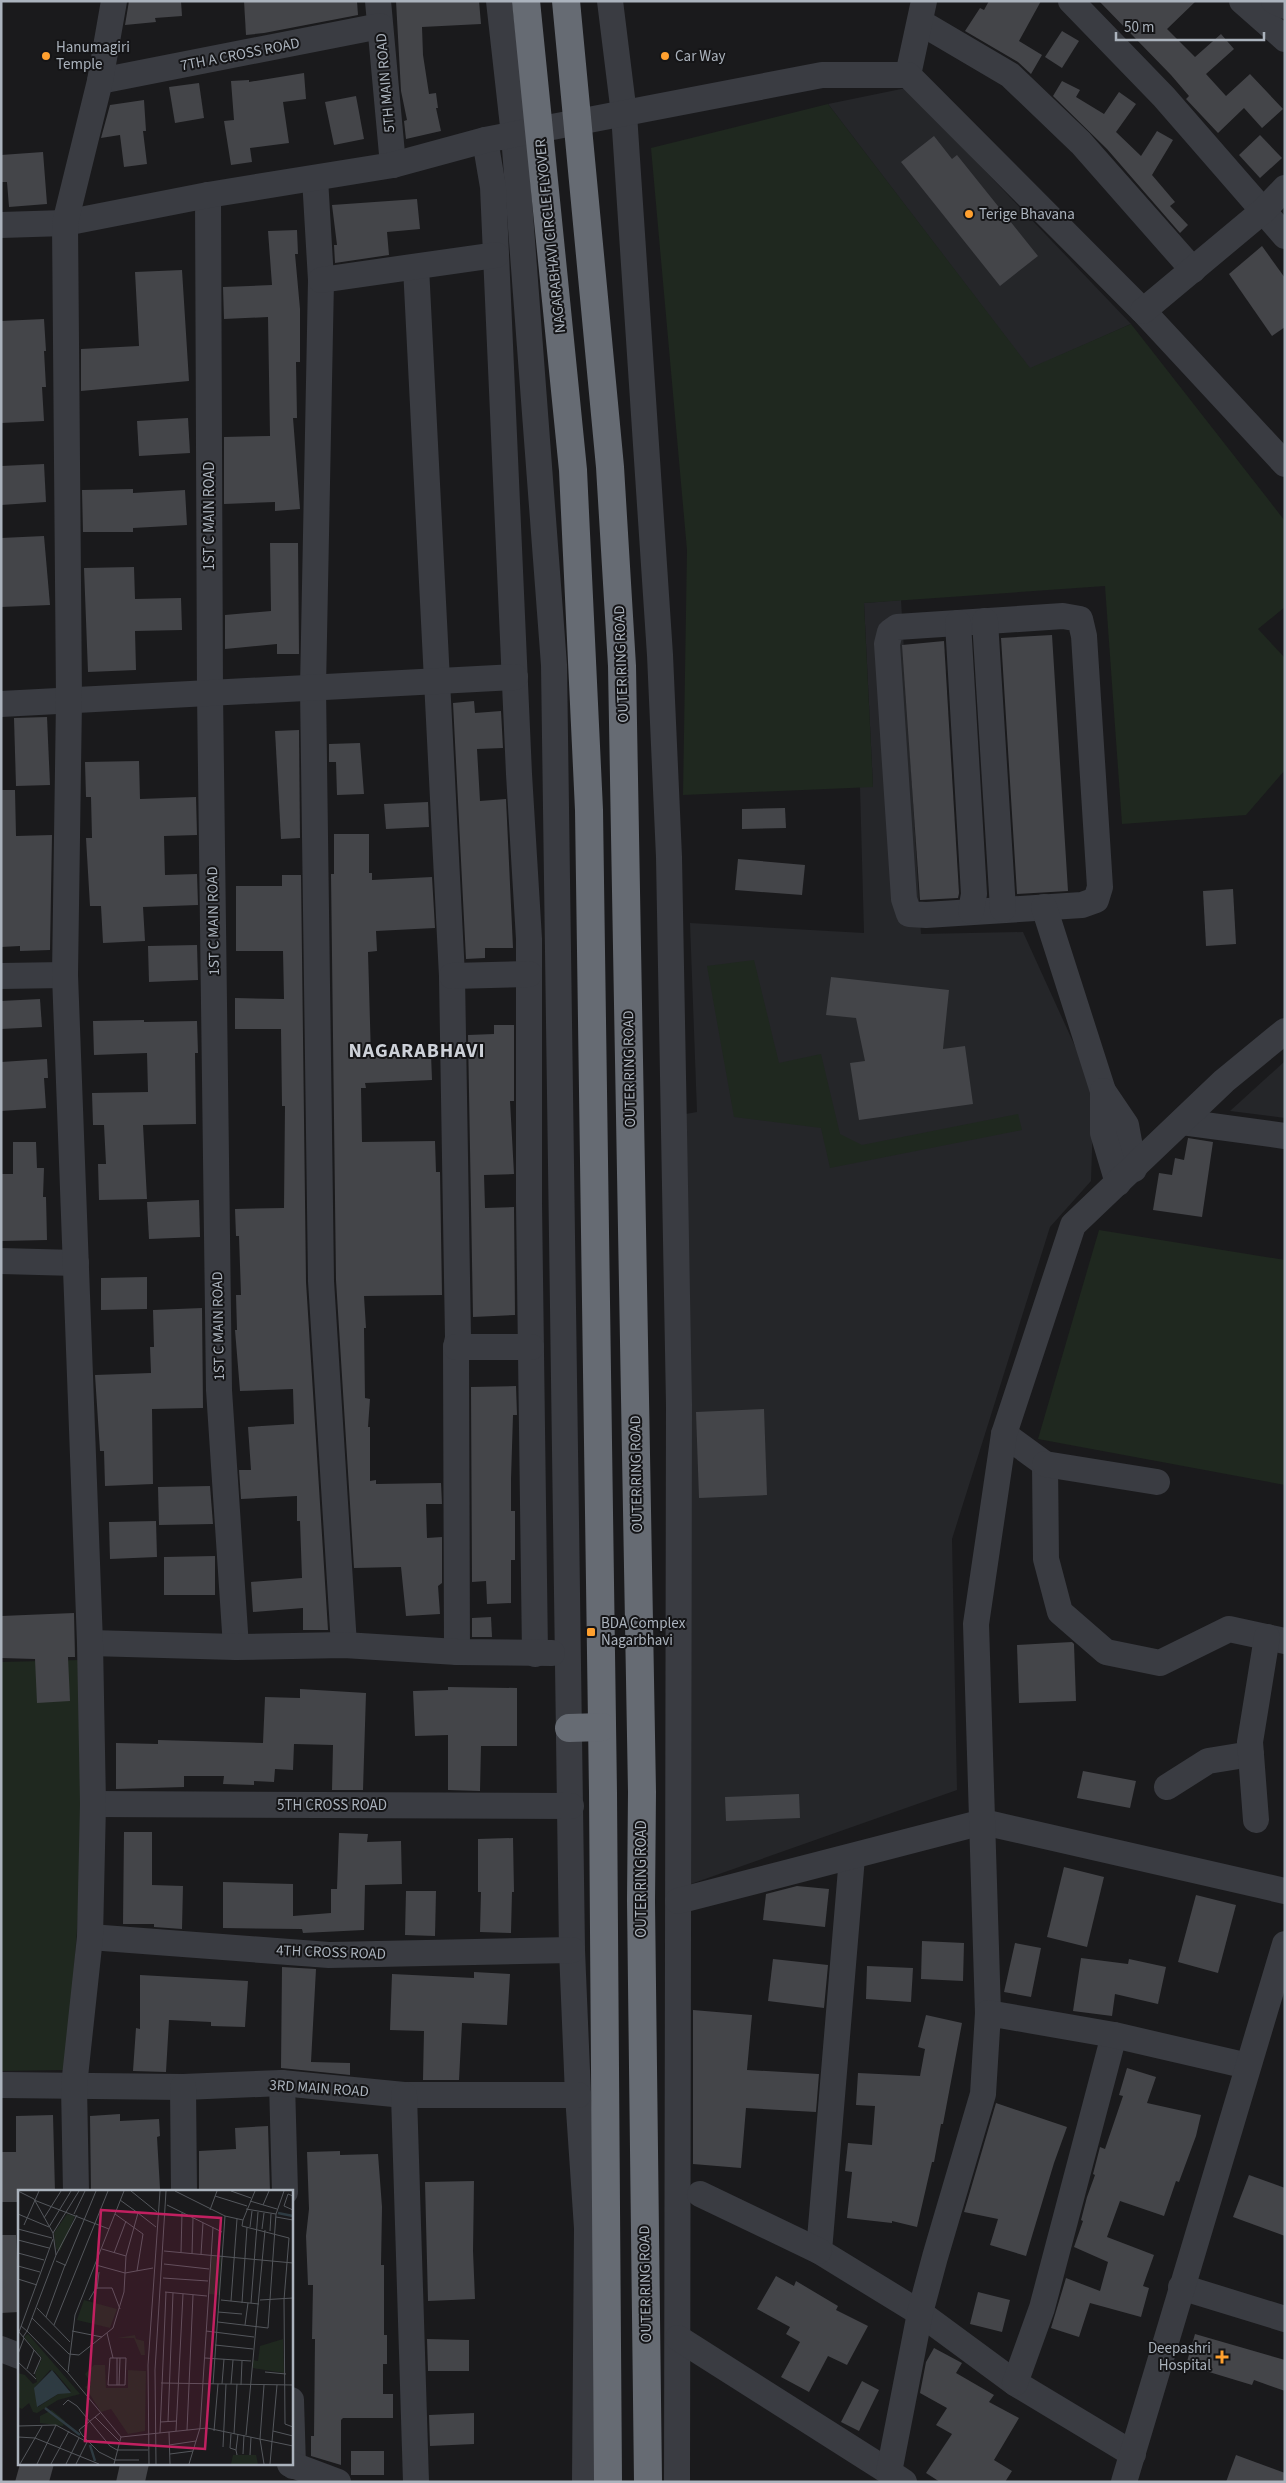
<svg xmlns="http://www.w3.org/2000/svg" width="1286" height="2483" font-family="'Source Sans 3',sans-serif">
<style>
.built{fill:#252629}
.green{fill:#1f281f}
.building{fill:#444549}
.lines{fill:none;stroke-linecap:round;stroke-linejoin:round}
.minor{stroke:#3a3c42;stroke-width:26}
.highway{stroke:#666b73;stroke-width:28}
.poi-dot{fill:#ffa02f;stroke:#151517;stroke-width:2}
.labels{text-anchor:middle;stroke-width:4;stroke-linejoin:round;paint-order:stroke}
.poi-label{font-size:15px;fill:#abb3bd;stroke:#151517;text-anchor:start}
.street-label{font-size:15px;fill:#abb3bd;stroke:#151517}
.district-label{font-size:20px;font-weight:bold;letter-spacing:1px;fill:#cdd1d8;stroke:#151517}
.inset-river{fill:none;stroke:#2e3b42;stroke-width:2.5}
.inset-road{fill:none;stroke:#54575c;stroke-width:1}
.view{fill:#c12060;fill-opacity:0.15;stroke:#c12060;stroke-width:2.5}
.inset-edge{fill:none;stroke:#abb3bd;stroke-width:2.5}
</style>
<rect width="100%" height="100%" fill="#1a1a1c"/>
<g class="built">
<polygon points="906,88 1131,324 1030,369 828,104"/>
<polygon points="901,600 921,934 1023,932 1094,1088 1091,1181 1050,1227 952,1539 957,1790 688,1885 680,1115 697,1112 690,923 864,933 860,787 873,787 864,603"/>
<polygon points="1285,1061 1285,1118 1230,1111"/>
</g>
<g class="green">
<polygon points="828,104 1030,368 1131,324 1285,521 1285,607 1258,629 1285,658 1285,770 1246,815 1122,824 1105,586 864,603 873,787 683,795 687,550 651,148"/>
<polygon points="754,960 779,1063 821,1054 840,1134 862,1145 1018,1114 1022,1130 830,1168 821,1128 734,1117 707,966"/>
<polygon points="1099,1230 1285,1260 1285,1485 1038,1439"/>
<polygon points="80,1660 83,1845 67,2070 1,2071 1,1662"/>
</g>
<g class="building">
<polygon points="129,1 181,1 182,16 155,18 156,22 125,25"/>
<polygon points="244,1 357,1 358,15 264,33 246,35"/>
<polygon points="396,1 479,1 481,24 422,27 423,55 429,94 436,93 438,108 436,108 441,131 406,139 404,121 407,120 401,91"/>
<polygon points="989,1 1041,1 1019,41 1042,55 1031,74 1018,62 965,31 980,8 984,10"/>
<polygon points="1099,1 1196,1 1167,29 1195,57 1221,34 1234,49 1206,74 1226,96 1250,74 1283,109 1262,128 1244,108 1218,133 1186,99 1189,96 1171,75"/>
<polygon points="1062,31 1079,41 1062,68 1045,57"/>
<polygon points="304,73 306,99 283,102 289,143 250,148 252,162 231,165 224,121 234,120 231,81 249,80 249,82"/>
<polygon points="1062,81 1080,90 1076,97 1104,114 1119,92 1136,104 1116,132 1141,156 1157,131 1173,140 1152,175 1175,202 1170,206 1188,225 1180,233 1107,149 1053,96"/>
<polygon points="199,83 204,118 175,123 169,87"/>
<polygon points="356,96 364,139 334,145 325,102"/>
<polygon points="144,100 146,131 143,131 147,164 124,167 120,135 101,138 110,105"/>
<polygon points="1260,135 1282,158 1260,178 1239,155"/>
<polygon points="934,136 952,159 957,155 1038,256 1000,286 901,162"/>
<polygon points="43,152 47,204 9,207 7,182 1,182 1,155"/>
<polygon points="417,199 420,229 387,232 389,255 335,263 334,245 337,245 332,205"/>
<polygon points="297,230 298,254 295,254 300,309 300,362 296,362 297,418 293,418 300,509 275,511 275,502 224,504 224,437 270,436 268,317 224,319 223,287 272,285 268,231"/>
<polygon points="1262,246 1285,278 1285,327 1272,336 1229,274"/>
<polygon points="182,270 189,381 81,391 81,349 139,346 135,272"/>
<polygon points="44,319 46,351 44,351 46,387 42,387 44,421 1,423 1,321"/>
<polygon points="188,418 190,453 139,456 137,421"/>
<polygon points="44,464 46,502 1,505 1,466"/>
<polygon points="133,489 133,493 185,490 187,525 133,528 133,532 83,532 82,490"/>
<polygon points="44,536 50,605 1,607 1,538"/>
<polygon points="270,543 298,543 299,654 277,654 277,644 225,649 225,615 271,611"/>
<polygon points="134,567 135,599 181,598 182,630 135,631 136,670 88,672 84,568"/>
<polygon points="1052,635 1068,891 1017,894 1001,638"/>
<polygon points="944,641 959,893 958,898 920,900 902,645"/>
<polygon points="474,701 475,713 501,711 503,748 477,749 480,801 506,799 513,948 485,948 485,958 466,959 453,703"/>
<polygon points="47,717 50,785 16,786 14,718"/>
<polygon points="299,730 300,838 281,839 275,731"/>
<polygon points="360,743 364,794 337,795 336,762 329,762 329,744"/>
<polygon points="139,761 140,799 196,797 197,835 164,836 165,875 197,874 198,905 143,907 145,941 103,943 101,906 90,906 86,838 92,838 91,797 86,797 85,762"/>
<polygon points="1,790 15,790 16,836 52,835 50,950 20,951 20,946 1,947"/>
<polygon points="428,802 429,827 386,829 384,804"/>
<polygon points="785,808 786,828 742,829 742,809"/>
<polygon points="334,834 369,834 369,873 372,873 372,880 432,877 435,928 376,931 377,951 368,952 371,1057 431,1054 432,1080 365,1083 366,1088 361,1088 362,1142 435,1141 436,1172 440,1172 442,1295 364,1296 366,1328 364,1328 365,1398 370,1399 368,1427 370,1427 370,1481 376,1480 376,1484 441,1483 442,1504 426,1504 427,1538 442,1537 442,1583 438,1586 440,1614 406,1616 401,1567 354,1568 336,1280 331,874 334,874"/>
<polygon points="738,859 805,865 802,895 735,890"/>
<polygon points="282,875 301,875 306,1282 328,1630 303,1630 303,1608 253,1612 251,1582 302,1578 300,1521 297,1521 297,1496 241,1499 239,1470 251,1470 248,1427 294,1424 293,1389 240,1391 235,1330 237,1330 236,1295 241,1295 239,1236 236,1236 235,1209 284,1208 285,1106 282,1106 281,1029 235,1029 235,998 284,999 283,951 236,951 236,886 282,886"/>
<polygon points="1233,889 1236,944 1206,946 1203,891"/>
<polygon points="197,945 198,980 149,982 148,946"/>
<polygon points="831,977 949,990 943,1049 965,1046 973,1104 859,1120 850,1063 865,1061 856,1018 826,1015"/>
<polygon points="40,999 42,1027 1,1029 1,1001"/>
<polygon points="144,1020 144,1022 197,1021 198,1053 195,1053 196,1124 143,1125 147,1199 99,1200 98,1164 106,1164 104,1125 93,1125 92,1093 148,1092 147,1053 94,1055 93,1021"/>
<polygon points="494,1025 514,1025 514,1101 510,1101 514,1174 484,1175 485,1208 514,1207 515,1315 473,1317 468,1035 494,1034"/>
<polygon points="47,1059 48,1078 44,1078 46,1108 1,1111 1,1062"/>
<polygon points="1188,1138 1213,1142 1202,1217 1153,1210 1159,1173 1172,1175 1175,1158 1184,1160"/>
<polygon points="13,1142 36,1142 37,1168 44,1168 43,1197 46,1197 47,1240 1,1241 1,1174 13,1174"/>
<polygon points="199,1200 200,1237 149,1239 147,1202"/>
<polygon points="147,1277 147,1309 101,1310 101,1278"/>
<polygon points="202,1308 203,1408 152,1409 153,1484 105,1486 104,1451 100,1451 95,1375 151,1373 150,1347 154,1347 153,1310"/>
<polygon points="516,1386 517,1415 513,1415 511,1479 511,1511 515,1511 515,1560 511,1560 511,1603 487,1604 486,1581 472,1582 471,1387"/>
<polygon points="764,1409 767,1495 699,1498 696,1412"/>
<polygon points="210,1486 213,1524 159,1525 158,1487"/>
<polygon points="156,1521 157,1557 110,1559 109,1522"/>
<polygon points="215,1556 215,1595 164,1595 164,1557"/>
<polygon points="74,1613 75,1657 68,1657 70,1701 37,1703 35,1659 1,1658 1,1616"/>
<polygon points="491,1617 492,1637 472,1637 472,1618"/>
<polygon points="1072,1642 1074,1644 1076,1701 1019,1703 1017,1645"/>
<polygon points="448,1687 517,1688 517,1746 481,1746 480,1791 448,1790 448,1735 415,1736 413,1691 448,1690"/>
<polygon points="300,1689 366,1693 363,1790 332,1790 333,1745 294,1744 293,1770 275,1769 274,1782 254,1781 254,1785 223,1784 224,1776 184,1776 184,1787 116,1789 116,1743 158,1744 158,1740 263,1743 265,1697 300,1698"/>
<polygon points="1083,1771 1136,1781 1130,1808 1077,1798"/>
<polygon points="799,1794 800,1818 726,1821 725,1797"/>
<polygon points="124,1832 152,1832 152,1885 183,1886 182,1929 154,1927 154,1924 123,1924"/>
<polygon points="339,1833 368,1834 367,1842 401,1841 402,1884 365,1885 364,1930 303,1933 302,1929 223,1928 223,1882 293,1884 293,1916 331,1913 331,1889 337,1889"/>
<polygon points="513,1838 514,1892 512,1892 511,1933 480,1932 481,1892 478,1892 478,1839"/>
<polygon points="1064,1867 1104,1877 1087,1947 1047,1937"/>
<polygon points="797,1886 829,1889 825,1927 763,1920 766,1894"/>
<polygon points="406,1891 436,1891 435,1936 405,1935"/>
<polygon points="1196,1895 1236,1905 1218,1973 1178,1962"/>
<polygon points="922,1941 964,1943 963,1981 921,1979"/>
<polygon points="1015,1943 1041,1948 1031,1997 1004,1992"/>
<polygon points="1081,1958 1128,1964 1129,1959 1166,1967 1158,2004 1115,1994 1112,2016 1073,2011"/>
<polygon points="773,1959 828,1965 824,2008 768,2001"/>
<polygon points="867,1966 913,1968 911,2002 866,1999"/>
<polygon points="282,1967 316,1969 311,2062 350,2063 350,2075 281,2068"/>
<polygon points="474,1972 510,1974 507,2025 462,2023 459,2080 423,2080 424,2031 390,2030 392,1974 474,1978"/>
<polygon points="140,1975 248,1981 245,2027 211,2026 211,2022 169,2020 166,2072 133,2071 136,2028 140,2029"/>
<polygon points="693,2010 752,2015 747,2070 819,2074 816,2112 746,2108 741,2168 693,2164"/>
<polygon points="926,2015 962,2023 943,2124 941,2124 934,2162 932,2162 917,2227 892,2221 892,2223 847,2218 852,2172 845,2171 848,2143 872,2145 875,2106 856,2105 858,2073 920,2076 925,2049 918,2047"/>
<polygon points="1127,2068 1156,2077 1147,2103 1201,2115 1196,2136 1179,2182 1176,2181 1164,2216 1120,2201 1107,2237 1154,2255 1143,2286 1149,2288 1141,2317 1090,2303 1079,2337 1051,2328 1066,2278 1100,2291 1108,2262 1074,2247 1083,2221 1081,2220 1087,2197 1095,2175 1093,2174 1100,2147 1105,2149 1123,2096 1119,2095"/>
<polygon points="996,2103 1067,2127 1054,2163 1026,2256 990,2245 998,2219 964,2212"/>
<polygon points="120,2114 120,2121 159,2119 160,2136 157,2137 160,2189 91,2192 90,2116"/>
<polygon points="53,2115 55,2192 19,2192 19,2202 1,2202 1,2152 16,2152 16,2116"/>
<polygon points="268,2126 270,2192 199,2192 199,2151 236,2149 235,2128"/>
<polygon points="340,2151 340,2155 378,2154 382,2207 381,2265 384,2265 384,2335 387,2335 387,2364 383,2364 383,2394 393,2394 393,2418 343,2418 341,2420 341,2465 311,2456 311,2436 314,2436 315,2339 312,2339 313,2285 308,2285 306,2236 309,2209 307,2152"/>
<polygon points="1249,2175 1285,2188 1285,2236 1233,2217"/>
<polygon points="474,2181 473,2251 475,2299 428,2301 425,2182"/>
<polygon points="1,2235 16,2235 19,2312 1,2313"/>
<polygon points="776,2276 794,2286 796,2281 838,2306 836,2310 868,2326 847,2365 828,2356 809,2392 781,2377 800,2342 786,2334 790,2327 757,2309"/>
<polygon points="978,2292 1010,2300 1002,2332 970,2324"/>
<polygon points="1195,2334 1285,2360 1285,2391 1254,2380 1252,2385 1186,2365"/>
<polygon points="427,2339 469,2340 469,2371 428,2371"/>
<polygon points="934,2348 962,2363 956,2373 994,2395 989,2402 1019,2418 994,2460 1012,2471 1005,2482 940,2482 926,2473 952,2434 936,2425 947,2408 920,2393 926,2362"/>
<polygon points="862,2381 879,2390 859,2431 841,2422"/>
<polygon points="474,2413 474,2444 430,2446 429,2415"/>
<rect x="351" y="2451" width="33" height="24"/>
<polygon points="1236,2455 1285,2473 1285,2482 1226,2482"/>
<polygon points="20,2464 54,2464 49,2482 15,2482"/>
<polygon points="120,2464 149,2464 145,2482 116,2482"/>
</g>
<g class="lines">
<g class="minor">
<polyline points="378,1 393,165"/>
<polyline points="499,1 514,135 554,665 572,1950 578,2095 587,2228 585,2482"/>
<polyline points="610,1 624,114 660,655 669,857 679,1405 677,2482"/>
<polyline points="1071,1 1164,97 1285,236"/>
<polyline points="1242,1 1285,39"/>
<polyline points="1274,1 1285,6"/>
<polyline points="920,22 1010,75 1081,143 1193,270"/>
<polyline points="908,75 924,1"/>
<polyline points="100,81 380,26"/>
<polyline points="485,140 493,187 519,774 529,939 529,1203 535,1654"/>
<polyline points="315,178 321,280 313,688 321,1281 344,1645"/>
<polyline points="208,195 210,693 219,1390 236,1647"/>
<polyline points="1,225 65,223 208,195 393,165 485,140 822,75 908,75 1143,311 1285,464"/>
<polyline points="416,267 452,976 458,1338 456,1347 457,1652"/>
<polyline points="321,280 496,255"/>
<polyline points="1143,311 1264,210 1285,188"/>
<polygon points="1063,616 1080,619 1084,636 1100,887 1096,900 1082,905 926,915 909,914 904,899 887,644 890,632 897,627"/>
<polyline points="985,621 1003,909"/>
<polyline points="958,623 974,894 971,911"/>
<polyline points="1,704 515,677"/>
<polyline points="1044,907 1103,1091 1126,1125 1134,1169"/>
<polyline points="1,976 65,975"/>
<polyline points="452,976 529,974"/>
<polyline points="1103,1091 1103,1133 1118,1183"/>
<polyline points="1182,1122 1285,1136"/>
<polyline points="1,1261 76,1263"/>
<polyline points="456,1347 531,1347"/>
<polyline points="1004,1434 1045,1464 1046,1559 1060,1612 1106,1652 1160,1663 1229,1629 1285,1641"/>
<polyline points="1045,1464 1157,1482"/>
<polyline points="90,1643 236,1647 344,1645 457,1652 552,1653"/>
<polyline points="1167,1787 1208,1761 1251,1754"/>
<polyline points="93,1804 571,1806"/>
<polyline points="1256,1820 1250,1742 1267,1637"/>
<polyline points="852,1857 819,2251 920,2313 1015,2383 1133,2454"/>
<polyline points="678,1901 983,1822 1285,1891"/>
<polyline points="90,1937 329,1955 572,1950"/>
<polyline points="988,2013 976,1624 1004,1434 1073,1225 1224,1081 1285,1031"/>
<polyline points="282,2083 285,2192"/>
<polyline points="1,2085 183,2087 282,2083 404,2095 578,2095"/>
<polyline points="183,2087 184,2192"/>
<polyline points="404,2095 416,2482"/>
<polyline points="76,2192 74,2086 90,1937 93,1804 90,1643 65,975 69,700 65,223 100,81 114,1"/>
<polyline points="700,2194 819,2251"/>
<polyline points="1181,2287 1285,2319"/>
<polyline points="678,2338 889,2472"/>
<polyline points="1,2349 19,2356"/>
<polyline points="1015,2383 1042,2308 1114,2035"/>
<polyline points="291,2400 293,2466"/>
<polyline points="290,2464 338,2482"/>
<polyline points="904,2482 889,2472 920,2313 935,2257 983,2094 988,2013 1114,2035 1248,2066"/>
<polyline points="1124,2482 1285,1944"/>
</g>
<g class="highway">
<polyline points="526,1 573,470 589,810 603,1793 608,2482"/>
<polyline points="566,1 610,467 622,666 642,1792 641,1901 648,2482"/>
<polyline points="569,1728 602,1727"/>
</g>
</g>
<g class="poi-dot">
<circle cx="46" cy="56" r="5"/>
<circle cx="665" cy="56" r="5"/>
<circle cx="969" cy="214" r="5"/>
<rect x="586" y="1627" width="10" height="10" rx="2.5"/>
<path d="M1219.5 2349.5h5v5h5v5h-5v5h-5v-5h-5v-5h5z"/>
</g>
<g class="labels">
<g class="poi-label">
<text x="56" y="52">Hanumagiri<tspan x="56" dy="17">Temple</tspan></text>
<text x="675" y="61">Car Way</text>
<text x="979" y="219">Terige Bhavana</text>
<text x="601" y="1628">BDA Complex<tspan x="601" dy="17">Nagarbhavi</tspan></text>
<text x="1211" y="2353" text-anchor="end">Deepashri<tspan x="1211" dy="17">Hospital</tspan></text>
</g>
<g class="street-label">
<text transform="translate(240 54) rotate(-11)" y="5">7TH A CROSS ROAD</text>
<text transform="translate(385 83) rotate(-95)" y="5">5TH MAIN ROAD</text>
<text transform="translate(550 236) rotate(-96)" y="5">NAGARABHAVI CIRCLE FLYOVER</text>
<text transform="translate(209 516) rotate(-90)" y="5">1ST C MAIN ROAD</text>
<text transform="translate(621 664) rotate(-92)" y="5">OUTER RING ROAD</text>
<text transform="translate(213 921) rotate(-91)" y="5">1ST C MAIN ROAD</text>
<text transform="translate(629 1069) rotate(-91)" y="5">OUTER RING ROAD</text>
<text transform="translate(218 1326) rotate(-91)" y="5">1ST C MAIN ROAD</text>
<text transform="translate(636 1474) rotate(-91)" y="5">OUTER RING ROAD</text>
<text x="332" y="1810">5TH CROSS ROAD</text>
<text transform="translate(641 1879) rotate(-90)" y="5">OUTER RING ROAD</text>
<text transform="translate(331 1952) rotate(2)" y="5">4TH CROSS ROAD</text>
<text transform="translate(319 2088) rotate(4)" y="5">3RD MAIN ROAD</text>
<text transform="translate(645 2284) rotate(-91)" y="5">OUTER RING ROAD</text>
</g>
<g class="district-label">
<text x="417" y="1057">NAGARABHAVI</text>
</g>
</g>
<g transform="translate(18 2190)">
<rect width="275" height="275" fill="#1a1a1c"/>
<path d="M49,24L57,26L42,61L38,59L36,43ZM194,66L203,67L202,105L190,104ZM66,110L99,119L92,138L59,130ZM10,144L62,204L40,210L19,223L15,222L11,213L4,219L0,217V183L7,185L15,194L19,192L17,184L24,168L6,147ZM32,180L36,181L53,201L40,204L20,217L17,197ZM117,145L118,149L126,151L127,165H123L116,148H99ZM265,149L266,183L235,178V170L240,171L242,156ZM76,175H87L88,198H110V180L128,181L127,241L110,244L93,219L83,222L67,197L73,193L67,184ZM34,220L47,231L45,236L22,233V226ZM215,265H238L240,274H213Z" fill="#1f281f" fill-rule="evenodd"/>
<path d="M34,180L53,203L40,204L19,217L16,198Z" fill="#2e3b42"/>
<path class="inset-river" d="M260,23L275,26M27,218L62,245M72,255L77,271"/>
<path class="inset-road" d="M0,1L16,9L35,43L38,65L9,141L50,183L103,247L189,238L275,256M113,1L139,22M157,1L207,26L195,194M213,1L233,8M197,6L229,16M275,6L270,4L266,16L275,20M16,10L91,39M232,11L259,19M149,15L204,42M245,15L251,1M228,19L258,24M192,20L199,1M120,23L138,37M0,24L31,37L53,1M56,24L67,1M97,24L125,44L119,81M207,26L225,30L224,36L271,48L266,110L267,234L275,237M258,27L275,30M26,28L43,1M225,30L237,1M6,35L21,1M232,37L234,21M0,39L34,48M244,39L246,23M252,41L253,24M35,43L61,1M0,50L31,58M84,59L108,66L120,23L102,10M146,61L275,73M163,62L164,23M0,63L26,70M96,63L108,31M174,64L175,28M183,64L185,33M38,65L59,25M146,74L191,79M78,75L107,83L135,78M0,76L22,82M47,76L78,1M145,88L190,91M0,89L19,95M79,99L81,82M147,102L189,106M71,110L78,98H94L102,119M203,110L241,114M242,110L275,108M213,111L219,29M224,113L229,37M233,113L240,22M19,118L52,152M200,122L224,124M28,127L47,75L38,71M14,128L51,164L61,165L95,138L106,102L108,66M200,132L250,138L258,24L266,1M36,135L90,1M227,135L230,113M3,136L9,141L5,147M54,141L84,147M188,141L236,147M1,142L35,49M89,143L95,168M0,146L1,142L16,160M197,155L235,159M0,164L6,148M92,168H108L107,195H90ZM187,168L233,171M0,172L18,189M9,179L16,160L23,168L16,184M50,182L57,125L106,1M247,182L268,184M143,193L275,195M204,194L206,169M213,194L215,170M99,195V168M101,195L102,168M223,195L224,171M45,215L50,210L59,216L92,256L99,260H130M82,223L61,240L64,245L81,262L97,270H121M77,227L101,251M142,232L159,231M150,232L155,103M0,236L38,235L69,252L58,274M169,240L175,105M158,241L165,104M196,241L200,194M255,241L275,246M151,242L152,274M142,243L148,102M213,244L212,258L218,260L219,265M216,244L219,194M228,245L247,40M0,247L17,248L81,274M151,255L178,251M205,257L208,194M218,260L220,244M152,264L175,261M225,264L226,245M232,265L233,247M2,274L24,236M19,274L38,235M33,274L51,241M48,274L61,248M96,274L103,247M131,274L130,175L142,1M138,274L137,180L148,1M171,274L182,238L195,37M246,274L242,249L246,195M252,274L259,195"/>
<path class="view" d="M83,20L203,28L187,259L67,251Z"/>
<rect width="275" height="275" class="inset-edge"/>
</g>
<rect width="1286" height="2483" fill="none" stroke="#abb3bd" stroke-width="5"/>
<path d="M1116 32v8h148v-8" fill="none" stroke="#abb3bd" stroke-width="2.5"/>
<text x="1124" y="32" font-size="15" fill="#abb3bd" stroke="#151517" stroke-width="4" paint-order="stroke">50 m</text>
</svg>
